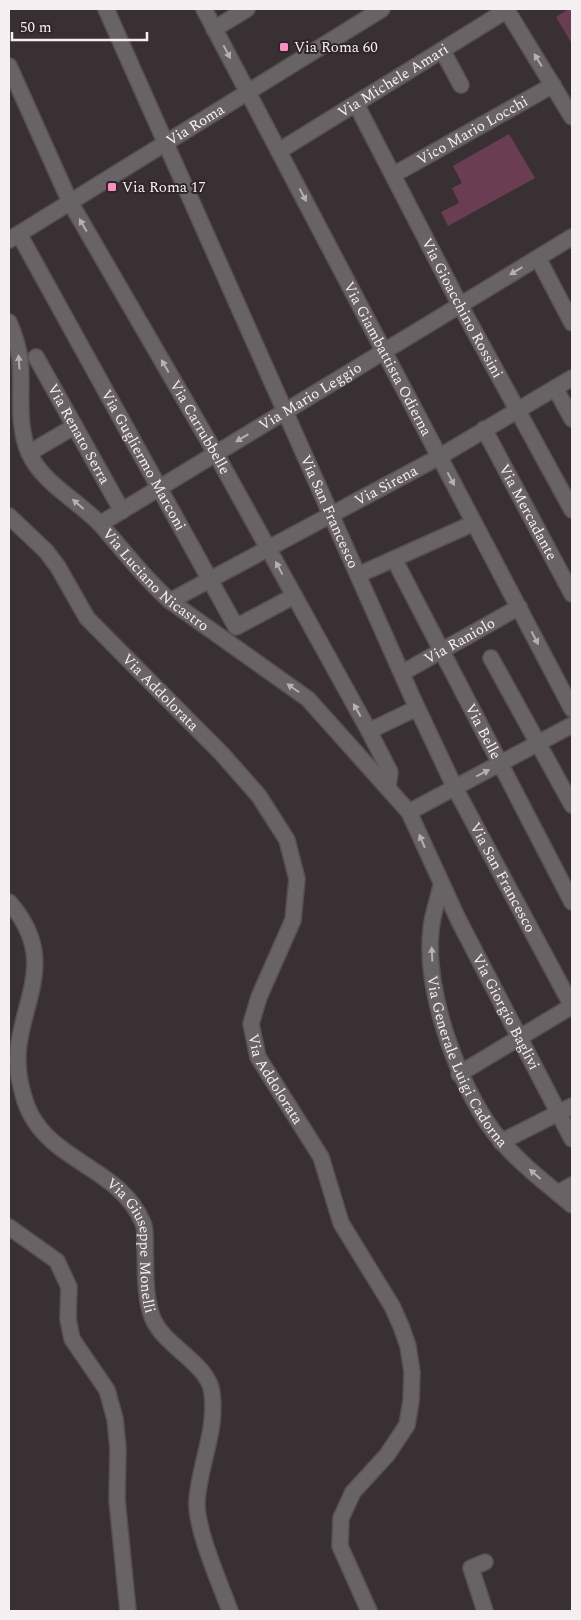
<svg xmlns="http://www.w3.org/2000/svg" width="581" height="1620" font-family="Spectral,serif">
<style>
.green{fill:#6b3d52}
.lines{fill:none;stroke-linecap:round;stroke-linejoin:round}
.street-casing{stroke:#574f52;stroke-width:18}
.street{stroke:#686365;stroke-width:15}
.oneway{fill:#b6b0b3}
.poi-dot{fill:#fc8fc2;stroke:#2f262a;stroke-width:2}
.labels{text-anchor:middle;stroke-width:4;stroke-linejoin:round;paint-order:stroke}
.poi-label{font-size:15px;fill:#f6eff2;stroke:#2f262a;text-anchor:start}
.street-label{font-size:15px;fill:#f6eff2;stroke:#2f262a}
</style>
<rect width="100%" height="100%" fill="#393034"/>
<g class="green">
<polygon points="568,9 572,9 572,44 556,17"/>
<polygon points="509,134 535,178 448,226 441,212 459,203 452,188 462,183 453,166"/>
</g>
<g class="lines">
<g class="street-casing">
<g id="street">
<path id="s1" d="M106,9L413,699L455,788L572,1006L459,1074"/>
<path id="s2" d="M204,9L572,709"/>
<polyline points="506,9 572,117"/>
<polyline points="214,29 247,9"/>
<polyline points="442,50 461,85"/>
<path id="s3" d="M9,66L70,202L216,454L369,731L390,772L388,786"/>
<path id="s4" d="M356,104L460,305L572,510"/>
<path id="s5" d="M279,151L507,10"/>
<path id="s6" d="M393,175L553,85"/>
<path id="s7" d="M19,234L236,627L294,596"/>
<path id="s8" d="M9,240L382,9"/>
<polyline points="538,258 572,323"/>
<path id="s9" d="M9,322C14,334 18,346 20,359C23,389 16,424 29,453C43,484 79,501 101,525C124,551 144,578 170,601L308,699L409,812L458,919L572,1139"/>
<path id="s10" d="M36,357L122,511"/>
<polyline points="555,388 572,419"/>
<path id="s11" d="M484,429L572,594"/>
<polyline points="29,453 75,426"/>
<path id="s12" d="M9,516L46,551L58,567L87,618L222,754L259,796L287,840L297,879L293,920L259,997L251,1024L258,1057L321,1157L341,1223L392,1306L401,1326L408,1346L412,1372L411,1401L407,1425L387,1455L353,1492L341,1518L340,1546L369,1611"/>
<path id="s13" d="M100,524L572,237"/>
<path id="s14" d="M394,559L572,902"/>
<polyline points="358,575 474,523"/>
<path id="s15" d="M170,601L439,457L572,378"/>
<polyline points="491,658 572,805"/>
<path id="s16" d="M402,673L519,607"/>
<polyline points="369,731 417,708"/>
<polyline points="409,812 572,725"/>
<path id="s17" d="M441,886C438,900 432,915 431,930C424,993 461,1095 502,1142C523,1166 548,1185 572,1205"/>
<path id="s18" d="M9,902C69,970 3,1016 21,1086C23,1095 26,1105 30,1113C55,1163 121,1169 143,1223C146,1230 145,1240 145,1247C146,1270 144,1297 153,1319C165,1347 209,1364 212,1393C217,1431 200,1462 197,1500C195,1528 220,1583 230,1611"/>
<polyline points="501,1142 572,1106"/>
<polyline points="558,1193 572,1185"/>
<polyline points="9,1227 57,1261 69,1287 68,1319 72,1339 107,1390 115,1419 118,1448 117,1500 128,1611"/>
<polyline points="485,1611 471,1568 485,1562"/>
</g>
</g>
<use href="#street" class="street"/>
</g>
<defs><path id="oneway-solid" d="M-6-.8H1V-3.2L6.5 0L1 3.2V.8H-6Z" transform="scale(1.25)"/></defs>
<g class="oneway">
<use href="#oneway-solid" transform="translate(227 52) rotate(62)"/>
<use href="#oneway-solid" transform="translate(538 60) rotate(-121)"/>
<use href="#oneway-solid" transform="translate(303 195) rotate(62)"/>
<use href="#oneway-solid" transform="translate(83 225) rotate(-120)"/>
<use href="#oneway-solid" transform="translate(516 271) rotate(149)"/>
<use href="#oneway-solid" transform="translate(19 362) rotate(-94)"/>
<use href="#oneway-solid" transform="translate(165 366) rotate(-120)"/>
<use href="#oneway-solid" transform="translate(242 438) rotate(149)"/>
<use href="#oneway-solid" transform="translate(451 479) rotate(62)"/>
<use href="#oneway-solid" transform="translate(78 504) rotate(-139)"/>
<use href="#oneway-solid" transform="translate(279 568) rotate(-118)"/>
<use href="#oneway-solid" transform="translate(535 638) rotate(62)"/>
<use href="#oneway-solid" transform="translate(293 688) rotate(-145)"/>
<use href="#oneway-solid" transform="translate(357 710) rotate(-119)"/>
<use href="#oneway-solid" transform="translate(483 773) rotate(-27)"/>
<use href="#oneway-solid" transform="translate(422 841) rotate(-113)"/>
<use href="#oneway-solid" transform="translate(432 954) rotate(-93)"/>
<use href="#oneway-solid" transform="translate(535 1174) rotate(-139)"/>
</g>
<g class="poi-dot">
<rect x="279" y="42" width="10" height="10" rx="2.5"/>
<rect x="107" y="182" width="10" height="10" rx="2.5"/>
</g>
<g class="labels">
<g class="poi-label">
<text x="294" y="52">Via Roma 60</text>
<text x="122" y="192">Via Roma 17</text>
</g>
<g class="street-label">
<text dy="5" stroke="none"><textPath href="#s5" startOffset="134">Via Michele Amari</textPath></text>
<text dy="5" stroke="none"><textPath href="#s8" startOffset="219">Via Roma</textPath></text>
<text dy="5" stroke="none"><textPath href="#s6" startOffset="91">Vico Mario Locchi</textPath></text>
<text dy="5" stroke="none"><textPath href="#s4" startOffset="230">Via Gioacchino Rossini</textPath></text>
<text dy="5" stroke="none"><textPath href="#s2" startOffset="395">Via Giambattista Odierna</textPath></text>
<text dy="5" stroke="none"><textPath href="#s13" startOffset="246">Via Mario Leggio</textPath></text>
<text dy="5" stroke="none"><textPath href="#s3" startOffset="409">Via Carrubbelle</textPath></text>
<text dy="5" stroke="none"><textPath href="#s10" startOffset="88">Via Renato Serra</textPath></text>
<text dy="5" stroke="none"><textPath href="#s7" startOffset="258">Via Gugliermo Marconi</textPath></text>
<text dy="5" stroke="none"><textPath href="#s15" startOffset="245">Via Sirena</textPath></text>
<text dy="5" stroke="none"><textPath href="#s1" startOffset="550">Via San Francesco</textPath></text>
<text dy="5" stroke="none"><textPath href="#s11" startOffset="94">Via Mercadante</textPath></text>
<text dy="5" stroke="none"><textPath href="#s9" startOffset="314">Via Luciano Nicastro</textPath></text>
<text dy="5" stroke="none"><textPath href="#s16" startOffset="66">Via Raniolo</textPath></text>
<text dy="5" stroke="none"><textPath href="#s12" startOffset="234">Via Addolorata</textPath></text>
<text dy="5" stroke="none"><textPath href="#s14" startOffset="194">Via Belle</textPath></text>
<text dy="5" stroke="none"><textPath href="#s1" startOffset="955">Via San Francesco</textPath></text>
<text dy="5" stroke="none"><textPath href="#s9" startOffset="882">Via Giorgio Baglivi</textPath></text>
<text dy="5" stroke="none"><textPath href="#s17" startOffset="184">Via Generale Luigi Cadorna</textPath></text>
<text dy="5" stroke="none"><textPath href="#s12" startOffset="684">Via Addolorata</textPath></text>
<text dy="5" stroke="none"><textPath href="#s18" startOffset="399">Via Giuseppe Monelli</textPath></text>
</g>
</g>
<rect width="581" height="1620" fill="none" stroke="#f6eff2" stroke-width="20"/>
<path d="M12 32v8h135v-8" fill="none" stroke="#f6eff2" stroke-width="2.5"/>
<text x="20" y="32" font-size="15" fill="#f6eff2" stroke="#2f262a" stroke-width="4" paint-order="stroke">50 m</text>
</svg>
